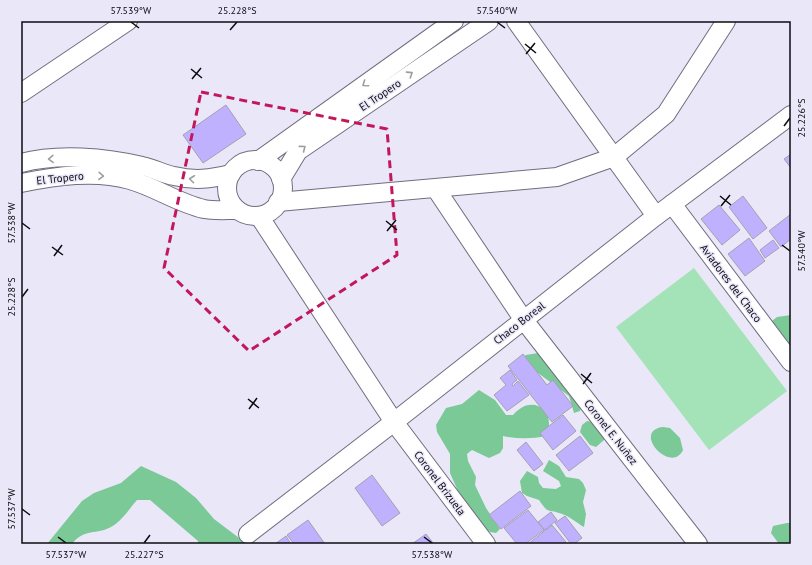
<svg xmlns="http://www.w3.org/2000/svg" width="812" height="565" font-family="'PT Sans',sans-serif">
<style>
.green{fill:#a4e2b8}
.forest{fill:#7ac996}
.building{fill:#bfb1fd;stroke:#a4a1b2}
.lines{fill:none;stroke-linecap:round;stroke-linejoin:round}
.minor-casing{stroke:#706e7e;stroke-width:20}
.minor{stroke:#fff;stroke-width:18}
.oneway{stroke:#9e9d9f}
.marked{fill:none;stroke:#c2185b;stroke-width:3;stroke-dasharray:8 5;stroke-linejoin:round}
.ticks{fill:none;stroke:#0c0b10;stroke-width:1.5}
.labels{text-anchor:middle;stroke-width:3;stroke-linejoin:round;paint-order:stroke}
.street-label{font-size:11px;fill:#0c0b10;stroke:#eae7f9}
.neatline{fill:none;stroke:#0c0b10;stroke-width:1.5}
.ticks-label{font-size:10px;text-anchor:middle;fill:#0c0b10}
</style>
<rect width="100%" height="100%" fill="#eae7f9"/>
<polygon class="green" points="694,268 787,391 709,450 616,327"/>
<g class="forest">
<polygon points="791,315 791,364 772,324 772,321 777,317"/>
<polygon points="538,353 582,405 580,411 574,413 569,396 538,373 522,366 521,359 526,355"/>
<path d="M479,390L495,400L506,415H513C532,392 558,411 546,436C532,439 517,439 503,436V448L500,453L489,458L472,450L467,454L468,461L476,477L475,485L486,508L500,529L496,533L490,532L479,524L466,509L450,473V454L437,432L436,425L446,408L462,404Z"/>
<polygon points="587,421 593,422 605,437 604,440 596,447 590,445 580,432 582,425"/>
<path d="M663,427L670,428L680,438L683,450C671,475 631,431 663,427Z"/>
<path d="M549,460L559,466L566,477L579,479L583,483L586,490L583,502L586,514L584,527C577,523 569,516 562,514C547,508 550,516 539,500L527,496L522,493L520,481L527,471L538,477L539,483L543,488L556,489L561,486L559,481L543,471Z"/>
<path d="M141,466L176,482L196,498L214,519L247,544H198V541L150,500H137C129,509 122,521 111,527C97,535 84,528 72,544H47L82,501L94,493L121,483Z"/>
<polygon points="787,523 791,523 791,544 779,544 771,533 773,526"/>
</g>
<g class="building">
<polygon points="226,105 246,134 203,163 183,135"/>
<polygon points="791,154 791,168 784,159"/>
<polygon points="743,196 767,228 753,239 729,207"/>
<polygon points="719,205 740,230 722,245 701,219"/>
<polygon points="791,214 791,239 781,247 769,231"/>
<polygon points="749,238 765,261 745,276 728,254"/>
<polygon points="773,240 779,248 765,258 760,250"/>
<polygon points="523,354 547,385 553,380 573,406 552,422 508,366"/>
<polygon points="510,370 517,380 512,384 513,386 518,381 529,395 507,411 494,395 506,385 500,378"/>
<polygon points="563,415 576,431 553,450 540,433"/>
<polygon points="580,436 593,453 569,471 556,455"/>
<polygon points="526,442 543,464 534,471 517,450"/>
<polygon points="372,475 400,513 382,526 355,488"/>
<polygon points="520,491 531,506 501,529 489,515"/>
<polygon points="528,510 544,530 525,544 517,544 504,528"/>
<polygon points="551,512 557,520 545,530 538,522"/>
<polygon points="565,516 582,538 574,544 571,544 555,523"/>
<polygon points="308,520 325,544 294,544 287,535"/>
<polygon points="552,525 566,542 563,544 528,544"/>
<polygon points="426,534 434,544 412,544"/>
<polygon points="286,536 291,544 275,544"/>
</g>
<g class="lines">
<g class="minor-casing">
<g id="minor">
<polyline points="516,21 656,216"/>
<polyline points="21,93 128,21"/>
<circle cx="255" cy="188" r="28"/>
<polyline points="258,161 454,21"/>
<path d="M21,163C57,153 106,157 142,166C153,168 163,174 174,176C195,181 210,179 231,174"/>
<polyline points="281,179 298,151 489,21"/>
<path d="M21,183C56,176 95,170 130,180C155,187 178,203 204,209C214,211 226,210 237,210"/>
<polyline points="436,189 523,319 698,544"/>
<polyline points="278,202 557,177 614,157 666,114 726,21"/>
<polyline points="672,204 791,362"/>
<polyline points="259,216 394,422 486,544"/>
<polyline points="248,534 394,422 656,216 791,115"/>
</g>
</g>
<use href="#minor" class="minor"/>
</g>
<defs><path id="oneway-chevron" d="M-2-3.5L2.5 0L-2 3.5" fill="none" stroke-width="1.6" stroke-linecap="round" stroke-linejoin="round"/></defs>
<g class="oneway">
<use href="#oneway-chevron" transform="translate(410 74) rotate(-33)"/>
<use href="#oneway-chevron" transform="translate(365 84) rotate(145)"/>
<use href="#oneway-chevron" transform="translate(303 148) rotate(-37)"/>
<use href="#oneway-chevron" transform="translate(51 159) rotate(178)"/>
<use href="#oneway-chevron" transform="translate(101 176) rotate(2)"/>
<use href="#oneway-chevron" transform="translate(192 179) rotate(-173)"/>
</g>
<path class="marked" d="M201,92L387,129L397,255L249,351L164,268Z"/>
<path class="ticks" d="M131,22L139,28M497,22L505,28M230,30L237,22M525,44L536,53M526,54L535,43M191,69L202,78M192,79L201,68M784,126L790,118M720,196L731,205M721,206L730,195M386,221L397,230M22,223L30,229M387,231L396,220M782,245L790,251M52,247L63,255M54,256L62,245M22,297L28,289M581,374L592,383M583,384L591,373M248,399L259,408M249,409L257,398M22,509L30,515M58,537L66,543M424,537L432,543M144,543L150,535"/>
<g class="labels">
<g class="street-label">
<text transform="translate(380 95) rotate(-34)" y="4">El Tropero</text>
<text transform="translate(60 178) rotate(-6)" y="4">El Tropero</text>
<text transform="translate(731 283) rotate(53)" y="4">Aviadores del Chaco</text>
<text transform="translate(519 323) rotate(-38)" y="4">Chaco Boreal</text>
<text transform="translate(611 432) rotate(52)" y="4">Coronel E. Nuñez</text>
<text transform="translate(440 483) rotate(53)" y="4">Coronel Brizuela</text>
</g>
</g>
<rect width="812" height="565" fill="none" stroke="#eae7f9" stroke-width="44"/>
<rect x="22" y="22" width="768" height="521" class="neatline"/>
<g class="ticks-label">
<text x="131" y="14">57.539°W</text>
<text x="237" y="14">25.228°S</text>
<text x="497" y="14">57.540°W</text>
<text transform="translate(801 118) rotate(-90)" y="4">25.226°S</text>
<text transform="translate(11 223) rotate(-90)" y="4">57.538°W</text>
<text transform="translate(801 251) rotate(-90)" y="4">57.540°W</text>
<text transform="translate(11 297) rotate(-90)" y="4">25.228°S</text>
<text transform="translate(11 509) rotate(-90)" y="4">57.537°W</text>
<text x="66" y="558">57.537°W</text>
<text x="144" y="558">25.227°S</text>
<text x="432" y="558">57.538°W</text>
</g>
</svg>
